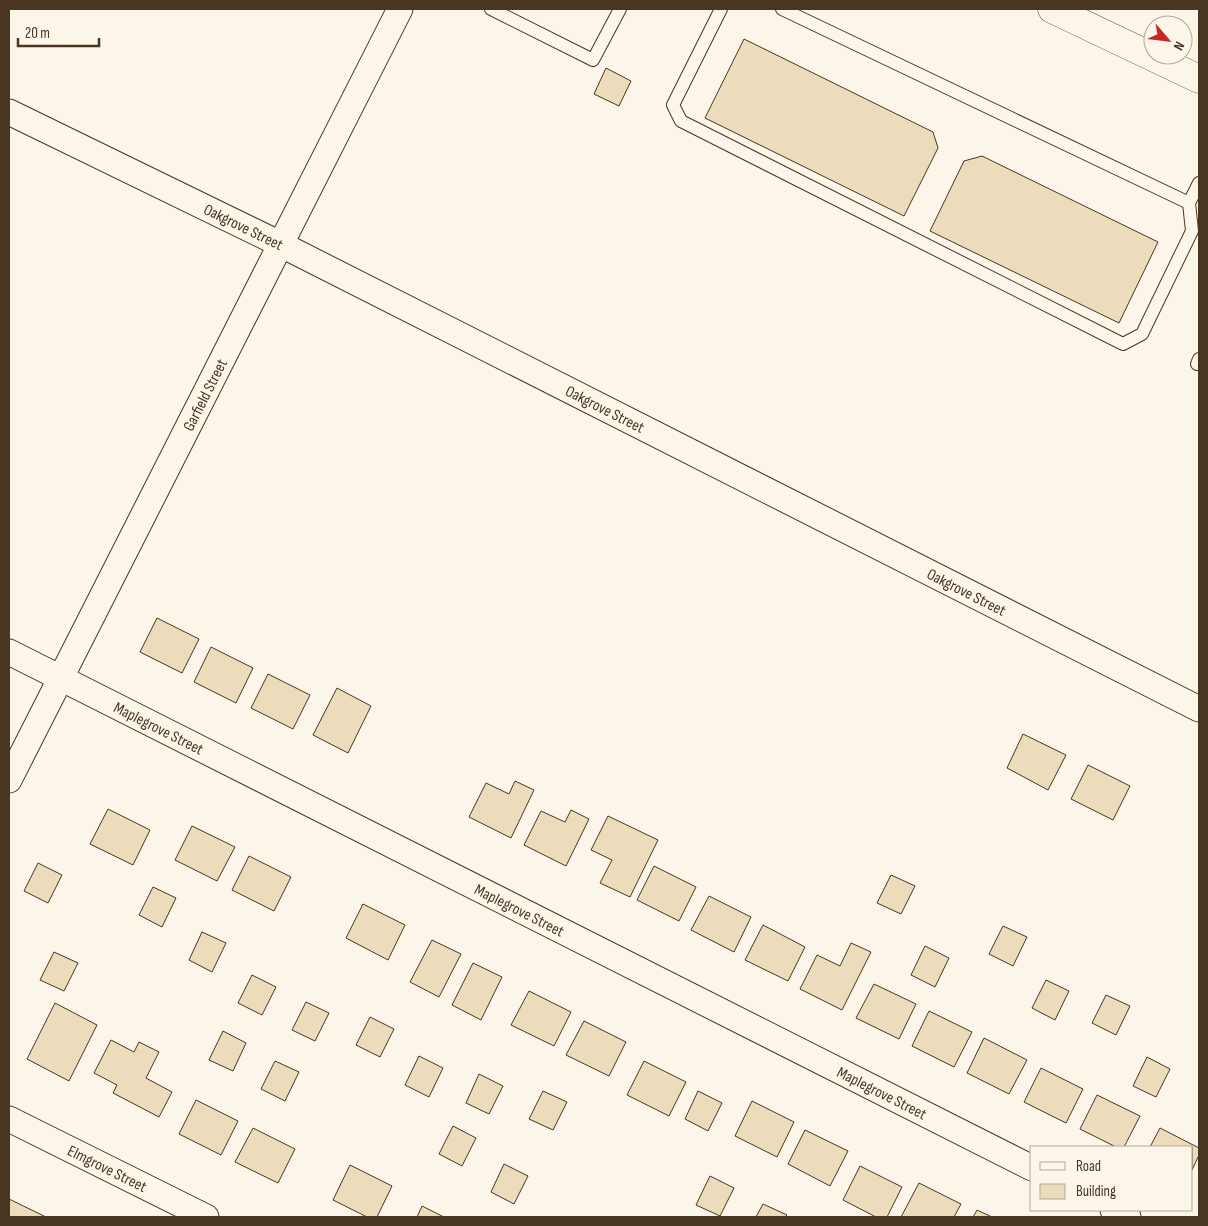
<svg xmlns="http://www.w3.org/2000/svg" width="1208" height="1226" font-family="'Sofia Sans Condensed',sans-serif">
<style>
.building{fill:#ecdcbc;stroke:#4a3520}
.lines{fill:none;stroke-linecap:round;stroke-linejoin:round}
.lane-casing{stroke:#4a3520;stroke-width:14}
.street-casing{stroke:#4a3520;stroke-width:27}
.secondary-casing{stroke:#4a3520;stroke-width:29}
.lane{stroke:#fbf6e9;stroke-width:12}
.street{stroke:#fbf6e9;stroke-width:25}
.secondary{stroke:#fbf6e9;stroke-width:28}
.labels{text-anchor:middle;stroke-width:4;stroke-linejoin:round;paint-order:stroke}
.street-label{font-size:16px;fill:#4a3520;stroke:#fbf6e9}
</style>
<rect width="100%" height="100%" fill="#fbf6e9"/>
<g class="building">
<polygon points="744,39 933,132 938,148 904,216 705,118"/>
<polygon points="606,68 631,81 619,106 594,94"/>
<polygon points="982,156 1158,242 1119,323 930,231 964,161"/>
<polygon points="157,618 199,639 182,673 140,652"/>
<polygon points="211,647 253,668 236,703 194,682"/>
<polygon points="268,674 310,695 293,729 251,708"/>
<polygon points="337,688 371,706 348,753 313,735"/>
<polygon points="1023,734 1066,755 1048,790 1007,768"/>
<polygon points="1088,765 1130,786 1113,820 1071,799"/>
<polygon points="515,781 534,790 511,838 469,817 486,783 509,794"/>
<polygon points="108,809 150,830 133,865 90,844"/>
<polygon points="571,810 589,819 566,866 524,845 541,811 565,822"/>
<polygon points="608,816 658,840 630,897 600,883 612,860 591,850"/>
<polygon points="192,826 235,847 217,881 175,860"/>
<polygon points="249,856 291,877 274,911 232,890"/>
<polygon points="38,863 62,875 48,903 24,891"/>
<polygon points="654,866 696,887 679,921 637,900"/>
<polygon points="891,875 915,886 901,914 877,903"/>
<polygon points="153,887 176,898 162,927 139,915"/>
<polygon points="709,896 751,917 734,952 691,930"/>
<polygon points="363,904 405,925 388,960 346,938"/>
<polygon points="763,925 805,947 788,981 745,960"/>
<polygon points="1003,926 1027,937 1013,966 989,954"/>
<polygon points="202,932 226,943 212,972 189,960"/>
<polygon points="432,940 461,954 439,997 410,982"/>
<polygon points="851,943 871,952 842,1010 800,989 817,955 840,966"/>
<polygon points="925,946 949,958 935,987 911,975"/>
<polygon points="54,952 78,963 64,991 40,980"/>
<polygon points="473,963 502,977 481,1020 452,1005"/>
<polygon points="252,975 276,987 262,1015 238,1003"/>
<polygon points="1046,980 1069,991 1055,1020 1032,1008"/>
<polygon points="874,984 916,1004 899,1039 856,1018"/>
<polygon points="529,991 571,1012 554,1046 511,1025"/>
<polygon points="1106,995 1130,1006 1116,1035 1092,1023"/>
<polygon points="306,1002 329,1013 315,1041 292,1030"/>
<polygon points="55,1003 97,1025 69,1081 27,1059"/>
<polygon points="929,1011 972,1032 954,1067 912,1046"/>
<polygon points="370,1017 394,1029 380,1057 356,1045"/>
<polygon points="584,1021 626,1042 609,1076 566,1055"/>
<polygon points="223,1031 246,1043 233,1071 209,1060"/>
<polygon points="984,1038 1027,1060 1009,1094 967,1073"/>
<polygon points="111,1040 134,1052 139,1042 159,1052 146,1078 172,1092 159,1117 113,1093 117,1085 94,1073"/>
<polygon points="419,1056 443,1068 429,1097 405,1085"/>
<polygon points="1147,1057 1170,1069 1156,1097 1133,1086"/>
<polygon points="275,1061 299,1072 285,1101 261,1089"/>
<polygon points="644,1061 686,1082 669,1116 627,1095"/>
<polygon points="1041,1068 1083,1089 1066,1123 1024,1102"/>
<polygon points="479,1074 503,1086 489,1114 466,1103"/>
<polygon points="543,1091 567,1102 553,1130 529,1119"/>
<polygon points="698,1091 722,1103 708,1131 685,1119"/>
<polygon points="1097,1095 1140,1116 1124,1147 1116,1147 1080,1129"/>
<polygon points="196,1100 238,1121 221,1155 179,1134"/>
<polygon points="752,1101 794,1122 777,1157 735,1136"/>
<polygon points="453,1126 476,1138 462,1166 439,1154"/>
<polygon points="253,1128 295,1149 278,1183 235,1162"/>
<polygon points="1160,1128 1199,1148 1199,1155 1192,1170 1192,1147 1150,1147"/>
<polygon points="805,1130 848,1151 830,1186 788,1164"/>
<polygon points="504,1164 528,1176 514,1204 491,1192"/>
<polygon points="350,1165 392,1186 377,1217 367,1217 333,1200"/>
<polygon points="860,1166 902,1187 887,1217 876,1217 843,1200"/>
<polygon points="710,1176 734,1188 720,1216 696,1205"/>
<polygon points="919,1183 961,1204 954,1217 901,1217"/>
<polygon points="9,1199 46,1217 9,1217"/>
<polygon points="763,1204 787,1215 785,1217 756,1217"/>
<polygon points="422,1206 444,1217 417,1217"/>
<polygon points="977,1210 992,1217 973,1217"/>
</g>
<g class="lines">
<g class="lane-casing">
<g id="lane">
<polyline points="491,9 593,60 620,9"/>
<polyline points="721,9 673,105 681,121 1123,344 1142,334 1192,231 1189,203 1199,183"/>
<polyline points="782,9 1189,203"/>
<polyline points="1197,364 1199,359"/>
</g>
</g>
<g class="street-casing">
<g id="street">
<path id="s1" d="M9,112L280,244L1199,709"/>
<path id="s2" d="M9,652L1032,1168"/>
<path id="s3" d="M9,780L400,9"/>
<path id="s4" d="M9,1119L206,1217"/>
<polyline points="1113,1210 1128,1217"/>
</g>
</g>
<g class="secondary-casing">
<polyline id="secondary" points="1052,9 1199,79"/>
</g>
<use href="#lane" class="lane"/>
<use href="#street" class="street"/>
<use href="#secondary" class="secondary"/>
</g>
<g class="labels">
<g class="street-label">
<text dy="6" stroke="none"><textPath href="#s1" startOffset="261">Oakgrove Street</textPath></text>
<text dy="6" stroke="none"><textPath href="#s3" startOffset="432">Garfield Street</textPath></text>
<text dy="6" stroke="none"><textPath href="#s1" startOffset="666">Oakgrove Street</textPath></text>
<text dy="6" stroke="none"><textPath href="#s1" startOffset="1071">Oakgrove Street</textPath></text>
<text dy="6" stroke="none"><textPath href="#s2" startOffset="168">Maplegrove Street</textPath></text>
<text dy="6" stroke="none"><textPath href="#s2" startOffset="572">Maplegrove Street</textPath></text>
<text dy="6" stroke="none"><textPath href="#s2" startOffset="978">Maplegrove Street</textPath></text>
<text dy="6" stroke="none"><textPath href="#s4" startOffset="110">Elmgrove Street</textPath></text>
</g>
</g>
<rect width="1208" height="1226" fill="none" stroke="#4a3520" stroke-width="20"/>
<rect x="1030" y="1146" width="162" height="65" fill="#fbf6e9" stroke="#b4a999"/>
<rect x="1040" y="1162" width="25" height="8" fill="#fbf6e9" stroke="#b4a999"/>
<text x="1076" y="1171" font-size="15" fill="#4a3520">Road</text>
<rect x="1040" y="1184" width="25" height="15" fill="#ecdcbc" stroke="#b4a999"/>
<text x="1076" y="1196" font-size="15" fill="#4a3520">Building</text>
<g transform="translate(1168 40) rotate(118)"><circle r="24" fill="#fbf6e9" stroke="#b4a999"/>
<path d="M0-4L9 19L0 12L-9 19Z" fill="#c62828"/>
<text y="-8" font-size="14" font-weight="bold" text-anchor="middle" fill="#4a3520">N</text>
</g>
<path d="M18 38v8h81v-8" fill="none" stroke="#4a3520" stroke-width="2.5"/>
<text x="25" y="38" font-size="15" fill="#4a3520" stroke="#fbf6e9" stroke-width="4" paint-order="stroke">20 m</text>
</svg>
